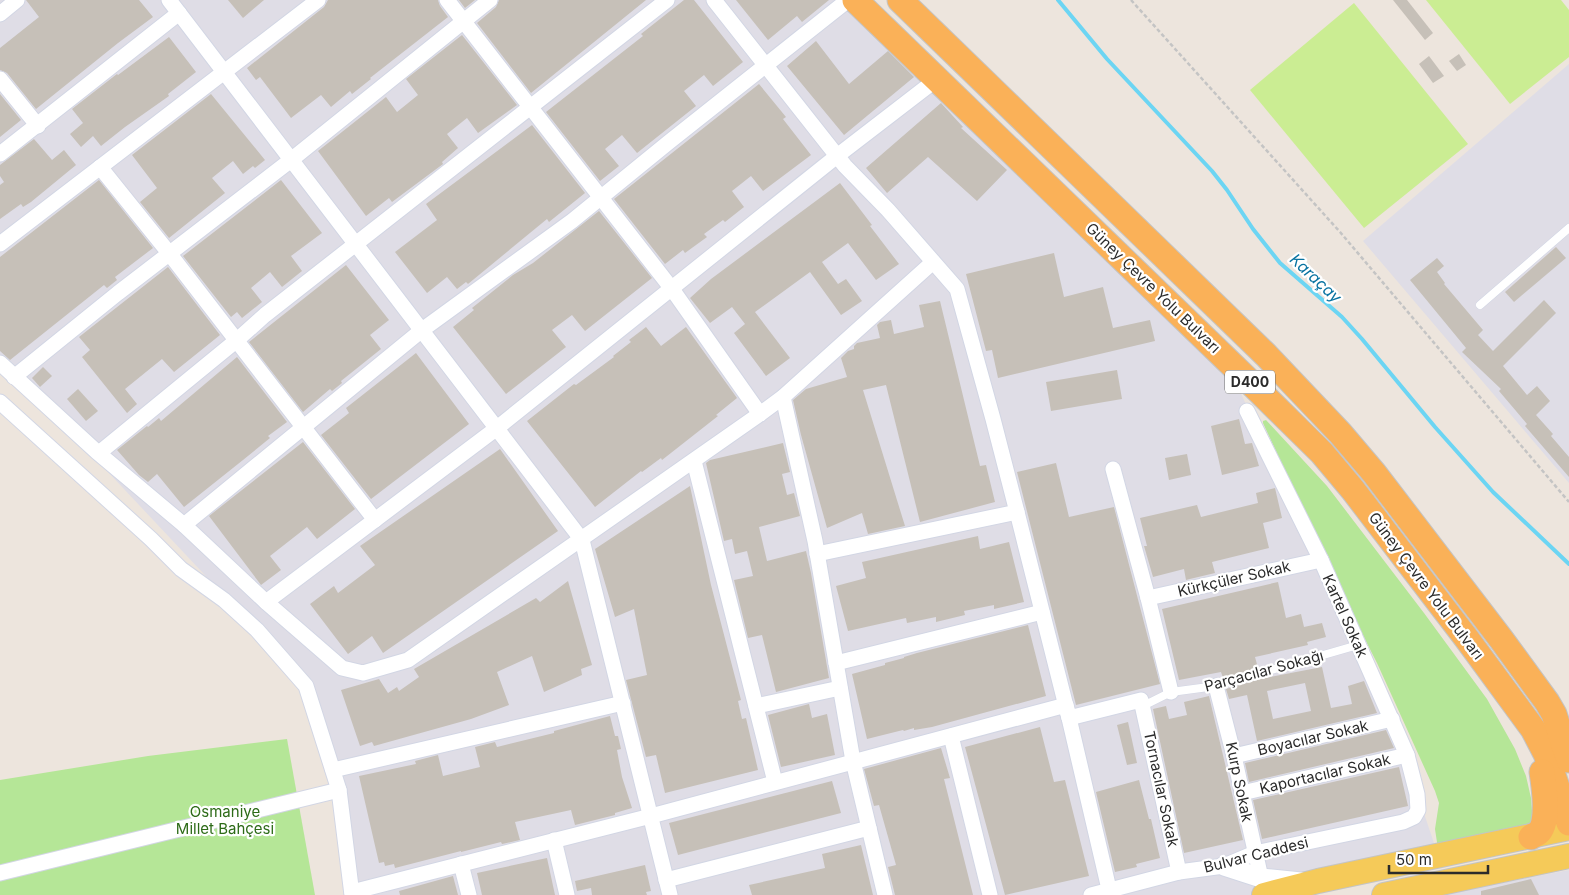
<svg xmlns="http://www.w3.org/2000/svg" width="1569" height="895" font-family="Inter,sans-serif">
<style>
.industrial{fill:#dfdde6}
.green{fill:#b5e697}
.pitch{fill:#cbed93}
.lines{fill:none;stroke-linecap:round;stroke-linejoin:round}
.stream{stroke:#6cd5f3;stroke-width:4}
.building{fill:#c6c0b8;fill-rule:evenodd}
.service-casing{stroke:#d2d6e4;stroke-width:9}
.minor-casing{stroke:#d2d6e4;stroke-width:17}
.tertiary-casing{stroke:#d2d6e4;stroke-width:21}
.primary-casing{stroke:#c4c4c4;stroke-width:26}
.trunk-casing{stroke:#c4c4c4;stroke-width:27}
.path{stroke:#c4c4c4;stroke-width:2.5;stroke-dasharray:4 2.5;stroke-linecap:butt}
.service{stroke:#fff;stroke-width:8}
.minor{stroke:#fff;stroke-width:15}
.tertiary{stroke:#fff;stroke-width:19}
.primary{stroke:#f5ca59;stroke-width:24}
.trunk{stroke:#fab158;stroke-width:25}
.labels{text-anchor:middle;stroke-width:4.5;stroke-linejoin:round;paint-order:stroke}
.shield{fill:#fff;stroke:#6b6b6b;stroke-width:1}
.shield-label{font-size:14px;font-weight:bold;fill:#2b2b2b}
.street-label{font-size:15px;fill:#2b2b2b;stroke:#fff}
.park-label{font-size:15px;fill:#2d6b18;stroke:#fff}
.water-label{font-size:16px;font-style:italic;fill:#0973a1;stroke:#fff}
</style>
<rect width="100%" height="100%" fill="#ede5dd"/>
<g class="industrial">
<polygon points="0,0 844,0 1239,389 1344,622 1398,736 1439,858 1277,895 355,895 339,790 306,686 263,637 0,357"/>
<polygon points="1569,64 1569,483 1363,241"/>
<polygon points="1569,870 1569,895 1440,895"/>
</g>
<g class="green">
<polygon points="1266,420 1327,486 1424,613 1487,699 1515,749 1526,776 1531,798 1533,824 1438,849 1435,829 1439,803 1435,791 1377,663 1341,592 1263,423 1263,421"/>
<polygon points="287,739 315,895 0,895 0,780 148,756"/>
</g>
<g class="pitch">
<polygon points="1426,0 1561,0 1569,10 1569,57 1510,104"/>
<polygon points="1354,3 1468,144 1364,228 1250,90"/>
</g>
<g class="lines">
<polyline class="stream" points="1058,0 1107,59 1212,171 1227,190 1253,229 1280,263 1342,317 1362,339 1435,427 1493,492 1569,564"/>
</g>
<g class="building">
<polygon points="26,0 139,0 153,17 118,43 36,109 7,73 0,70 0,48 39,17"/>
<polygon points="228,0 264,0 243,18"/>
<polygon points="328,0 438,0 440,6 448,17 370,78 371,79 352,94 350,91 331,107 321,95 291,118 260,77 256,80 247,68 324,7"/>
<polygon points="459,0 475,0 465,8"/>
<polygon points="499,0 646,0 531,93 477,23 496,7"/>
<polygon points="684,0 694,0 743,62 713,86 704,75 684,91 696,106 637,153 622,135 605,149 619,166 600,181 546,112 643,36 641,34"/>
<polygon points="736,0 829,0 802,22 797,16 768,40"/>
<polygon points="1393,0 1407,0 1433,33 1425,40"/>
<polygon points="462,35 517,105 478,133 467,118 447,134 458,148 442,162 443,164 392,202 389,198 366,216 318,151 386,97 397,112 418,95 406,79"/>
<polygon points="169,37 196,72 168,94 169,96 125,127 101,146 93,136 81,147 70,134 83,123 72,109 117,74 118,75"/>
<polygon points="816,41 849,84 888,51 914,77 844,135 787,66"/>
<polygon points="1459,54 1466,65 1457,71 1449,61"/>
<polygon points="1429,56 1444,76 1433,83 1419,64"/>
<polygon points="759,84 786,117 783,119 811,155 763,191 751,176 732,191 744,207 725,222 723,220 704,234 707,237 685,253 683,250 665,264 614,199"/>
<polygon points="0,94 21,120 0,137"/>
<polygon points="211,94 265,160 255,168 253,166 243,174 233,161 212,178 225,193 169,238 140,202 157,188 132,155"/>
<polygon points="941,103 963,127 961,128 1007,170 977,201 928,157 887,193 866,168"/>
<polygon points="532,125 585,193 549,222 547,219 468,284 466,282 457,289 447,277 427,293 395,252 437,220 426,204"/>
<polygon points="34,139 52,160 64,150 76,165 31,202 23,207 21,204 0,219 0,185 4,182 0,176 0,165"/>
<polygon points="99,180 153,248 115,277 117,280 107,288 104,285 10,360 0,351 0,257"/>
<polygon points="281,180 322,233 291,256 302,271 282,287 270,272 251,288 262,302 242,318 237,312 231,317 183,256"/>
<polygon points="840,183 872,225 870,226 899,264 876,280 848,243 822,262 838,284 846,279 862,301 841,315 810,272 755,312 790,358 766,376 734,333 745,324 732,307 710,323 690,298 711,279"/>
<polygon points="599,211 652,278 585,331 572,315 552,330 566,347 506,394 453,327 474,310 472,308 513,275 533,263"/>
<polygon points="1556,247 1566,258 1514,302 1505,292"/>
<polygon points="1054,253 1064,297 1103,287 1113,328 1150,320 1155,341 998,378 992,350 986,351 966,274"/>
<polygon points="1437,258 1444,266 1437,272 1445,283 1444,284 1483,330 1478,335 1493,351 1544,300 1556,313 1503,366 1527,395 1537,386 1550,401 1536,415 1553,434 1551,436 1569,457 1569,477 1525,426 1527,424 1499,391 1501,389 1462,352 1466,348 1410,280"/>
<polygon points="346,265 389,320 370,335 381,349 341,381 342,383 332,391 330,389 303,412 249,342"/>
<polygon points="168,267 220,335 174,372 162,359 125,389 137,404 127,413 82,357 90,350 79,337"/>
<polygon points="940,301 980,466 986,465 995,502 920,522 886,385 863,390 905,526 868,534 862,513 827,528 801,435 793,400 806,389 847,377 841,358 848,351 854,349 854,346 857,343 880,338 877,325 880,322 891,320 894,334 924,327 919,305"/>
<polygon points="646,327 661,346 686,327 737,398 716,415 718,416 662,460 661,458 642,472 641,471 595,507 527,421 574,384 576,385 614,357 613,356 631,342 629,340"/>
<polygon points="416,353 469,424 371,499 321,435 349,413 346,408"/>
<polygon points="237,357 287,422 268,436 270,438 243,460 184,507 157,474 148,482 139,475 117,450 147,426 148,427 159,418 161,421"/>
<polygon points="43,367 52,376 40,387 32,378"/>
<polygon points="1117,370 1122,399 1051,411 1046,382"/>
<polygon points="78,389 98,411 86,421 67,399"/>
<polygon points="1239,419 1245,444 1252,443 1259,466 1222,475 1211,426"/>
<polygon points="303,442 355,509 317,539 307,527 270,556 281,570 261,585 209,516"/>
<polygon points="783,443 790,472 782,474 787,495 794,493 800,516 759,527 767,561 806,551 811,573 829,678 776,692 762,635 748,638 734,580 753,576 747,551 735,554 732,539 724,541 706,463 710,460"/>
<polygon points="500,449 558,531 383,653 372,636 348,654 310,604 334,586 338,593 375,565 360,546"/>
<polygon points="1187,454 1191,475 1169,480 1165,458"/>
<polygon points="1056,463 1069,517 1114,507 1160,684 1076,705 1017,472"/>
<polygon points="690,486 711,585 741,700 738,701 742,719 746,718 758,770 665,793 656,755 646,757 626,680 647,675 634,609 615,617 595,549"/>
<polygon points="1275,488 1282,518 1263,523 1269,548 1212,562 1215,573 1194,578 1186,580 1184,569 1153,577 1144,546 1147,546 1140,518 1197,505 1201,517 1258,503 1256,493"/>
<polygon points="978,536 980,549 1009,542 1024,602 994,609 994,605 964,611 965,615 936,622 936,617 907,623 906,618 848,631 836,586 866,578 862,562"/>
<polygon points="568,581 592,665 581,669 582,675 544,692 532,656 497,672 509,705 471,719 374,746 372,742 360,746 341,690 379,679 388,693 397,687 399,691 419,677 414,669 536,598 540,602"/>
<polygon points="1278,582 1286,618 1301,614 1304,627 1322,623 1326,637 1307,642 1308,645 1255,657 1258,668 1223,678 1221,672 1179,680 1162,609"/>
<polygon points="1028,625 1046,696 932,727 914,730 914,728 904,731 903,730 867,739 852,674 885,665 885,663 904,658 904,657 917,653"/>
<path d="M1322,667L1331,708L1352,704L1348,686L1364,681L1377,713L1257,741L1247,695L1229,699L1226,689L1260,679ZM1305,683L1311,711L1273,719L1267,691Z"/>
<polygon points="1209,696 1243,840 1184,853 1153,709 1166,706 1169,719 1187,715 1184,702"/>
<polygon points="809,704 812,718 827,714 835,755 781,767 768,715"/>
<polygon points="610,716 615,736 618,736 621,749 617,750 622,777 632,808 615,813 615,815 575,825 571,810 515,822 520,840 502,844 501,842 461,852 461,851 395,868 394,864 385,866 384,862 379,863 359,776 416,764 415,761 438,755 443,776 480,767 475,747 495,742 497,747 554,733 554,731"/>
<polygon points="1128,722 1137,763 1127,765 1117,725"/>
<polygon points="1040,727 1054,782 1065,780 1089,876 1005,895 965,747"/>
<polygon points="1386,730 1394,748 1249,782 1245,763"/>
<polygon points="941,748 950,778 944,779 973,895 895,895 888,867 896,865 879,805 874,806 864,769"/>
<polygon points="1399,767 1408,806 1262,839 1253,800"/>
<polygon points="1139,780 1149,819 1151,819 1160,858 1136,864 1137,867 1115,872 1096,792"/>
<polygon points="832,781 841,813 678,855 669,823"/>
<polygon points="861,845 873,895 752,895 749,885 825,868 822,854"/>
<polygon points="547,858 555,895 482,895 477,873"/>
<polygon points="645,865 651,891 646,892 647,895 592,895 591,888 577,891 575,881"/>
<polygon points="453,876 458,895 400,895 399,891"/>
<polygon points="1531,879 1539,895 1481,895 1481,891"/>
</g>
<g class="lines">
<g class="service-casing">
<g id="service">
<polyline points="1480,305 1569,228"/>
<polyline points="1143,706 1171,692 1216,686 1358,645"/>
</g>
</g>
<g class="minor-casing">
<g id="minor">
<polyline points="169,0 582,540 670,895"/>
<polyline points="447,0 672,289 760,414"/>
<polyline points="714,0 845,166 888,210 957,289 993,419 1017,512 1069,718 1109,889"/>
<polyline points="0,14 17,0"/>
<polyline points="0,79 38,126"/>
<polyline points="0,154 179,13"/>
<polyline points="100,167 169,253 375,520"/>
<polyline points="0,244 318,0"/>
<polyline points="0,363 97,452 184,525 266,602 342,668 363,673 408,660 760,414 783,397 933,262"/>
<polyline points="14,377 118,293 291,160 490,0"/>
<polyline points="783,397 815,541 853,761 885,895"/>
<polyline points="0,402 151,539 181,569 224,600 257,630 306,686 339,790 352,895"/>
<polyline points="99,453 237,340 265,315 667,0"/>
<polyline points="694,461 775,782"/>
<polyline points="1113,469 1148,598 1171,692"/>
<polyline points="184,525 422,330 572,221 669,142 848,0"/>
<polyline points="817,554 1017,512"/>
<polyline points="1148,598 1321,560"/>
<polyline points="266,602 497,428 837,156 937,79"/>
<polyline points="836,663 1042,612"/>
<polyline points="1216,686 1234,756 1261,878"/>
<polyline points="756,706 840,688"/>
<polyline points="951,736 990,895"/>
<polyline points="1234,756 1392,719"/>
<polyline points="333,770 623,703"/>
<polyline points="1242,793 1407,755"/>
<polyline points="554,840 567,895"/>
<polyline points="461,864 469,895"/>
<polyline points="0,873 339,790"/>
<polyline points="666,880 869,828"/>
<polyline points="352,892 651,816 1066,705 1069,718 1141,700 1179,872"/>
<polyline points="1091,895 1179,872 1224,866 1255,853 1403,822 1414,817 1418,810 1417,794 1407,755 1321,560 1247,411"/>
</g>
</g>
<g class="tertiary-casing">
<polyline id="tertiary" points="1224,866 1261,878 1301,882"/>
</g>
<g class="primary-casing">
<g id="primary">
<polyline points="1264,895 1318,881 1569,828"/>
<polyline points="1384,895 1569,856"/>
</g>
</g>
<g class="trunk-casing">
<g id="trunk">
<polyline points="855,0 1255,387 1322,453 1353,490 1467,639 1533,729 1546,754 1569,823"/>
<polyline points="900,0 1266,355 1340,433 1374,473 1501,639 1547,702 1554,714 1569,760"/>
<path d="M1531,837C1533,835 1536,835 1538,833C1550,824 1544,785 1542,772"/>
</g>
</g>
<polyline class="path" points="1131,0 1340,232 1569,502"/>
<use href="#service" class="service"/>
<use href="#minor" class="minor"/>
<use href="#tertiary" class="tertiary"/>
<use href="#primary" class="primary"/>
<use href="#trunk" class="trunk"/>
</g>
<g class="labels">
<rect class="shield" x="1225" y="370.5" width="50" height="23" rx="4"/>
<g class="shield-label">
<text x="1250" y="387">D400</text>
</g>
<g class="street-label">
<text transform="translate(1153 288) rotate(44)" y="5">Güney Çevre Yolu Bulvarı</text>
<text transform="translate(1234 579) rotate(-13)" y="5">Kürkçüler Sokak</text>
<text transform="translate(1426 586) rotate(53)" y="5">Güney Çevre Yolu Bulvarı</text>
<text transform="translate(1345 616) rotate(66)" y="5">Kartel Sokak</text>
<text transform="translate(1264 671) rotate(-15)" y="5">Parçacılar Sokağı</text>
<text transform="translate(1313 738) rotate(-13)" y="5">Boyacılar Sokak</text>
<text transform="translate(1325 774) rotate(-13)" y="5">Kaportacılar Sokak</text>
<text transform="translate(1239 782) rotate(78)" y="5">Kurp Sokak</text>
<text transform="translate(1161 789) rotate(78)" y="5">Tornacılar Sokak</text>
<text transform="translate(1256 855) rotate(-14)" y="5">Bulvar Caddesi</text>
</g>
<g class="park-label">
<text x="225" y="817">Osmaniye<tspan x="225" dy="17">Millet Bahçesi</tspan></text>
</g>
<g class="water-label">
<text transform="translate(1316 278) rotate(43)" y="6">Karaçay</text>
</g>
</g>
<path d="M1389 865v8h99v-8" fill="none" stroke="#2b2b2b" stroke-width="2.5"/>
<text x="1396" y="865" font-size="15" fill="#2b2b2b" stroke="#ffffff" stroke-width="4" paint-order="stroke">50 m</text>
</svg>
